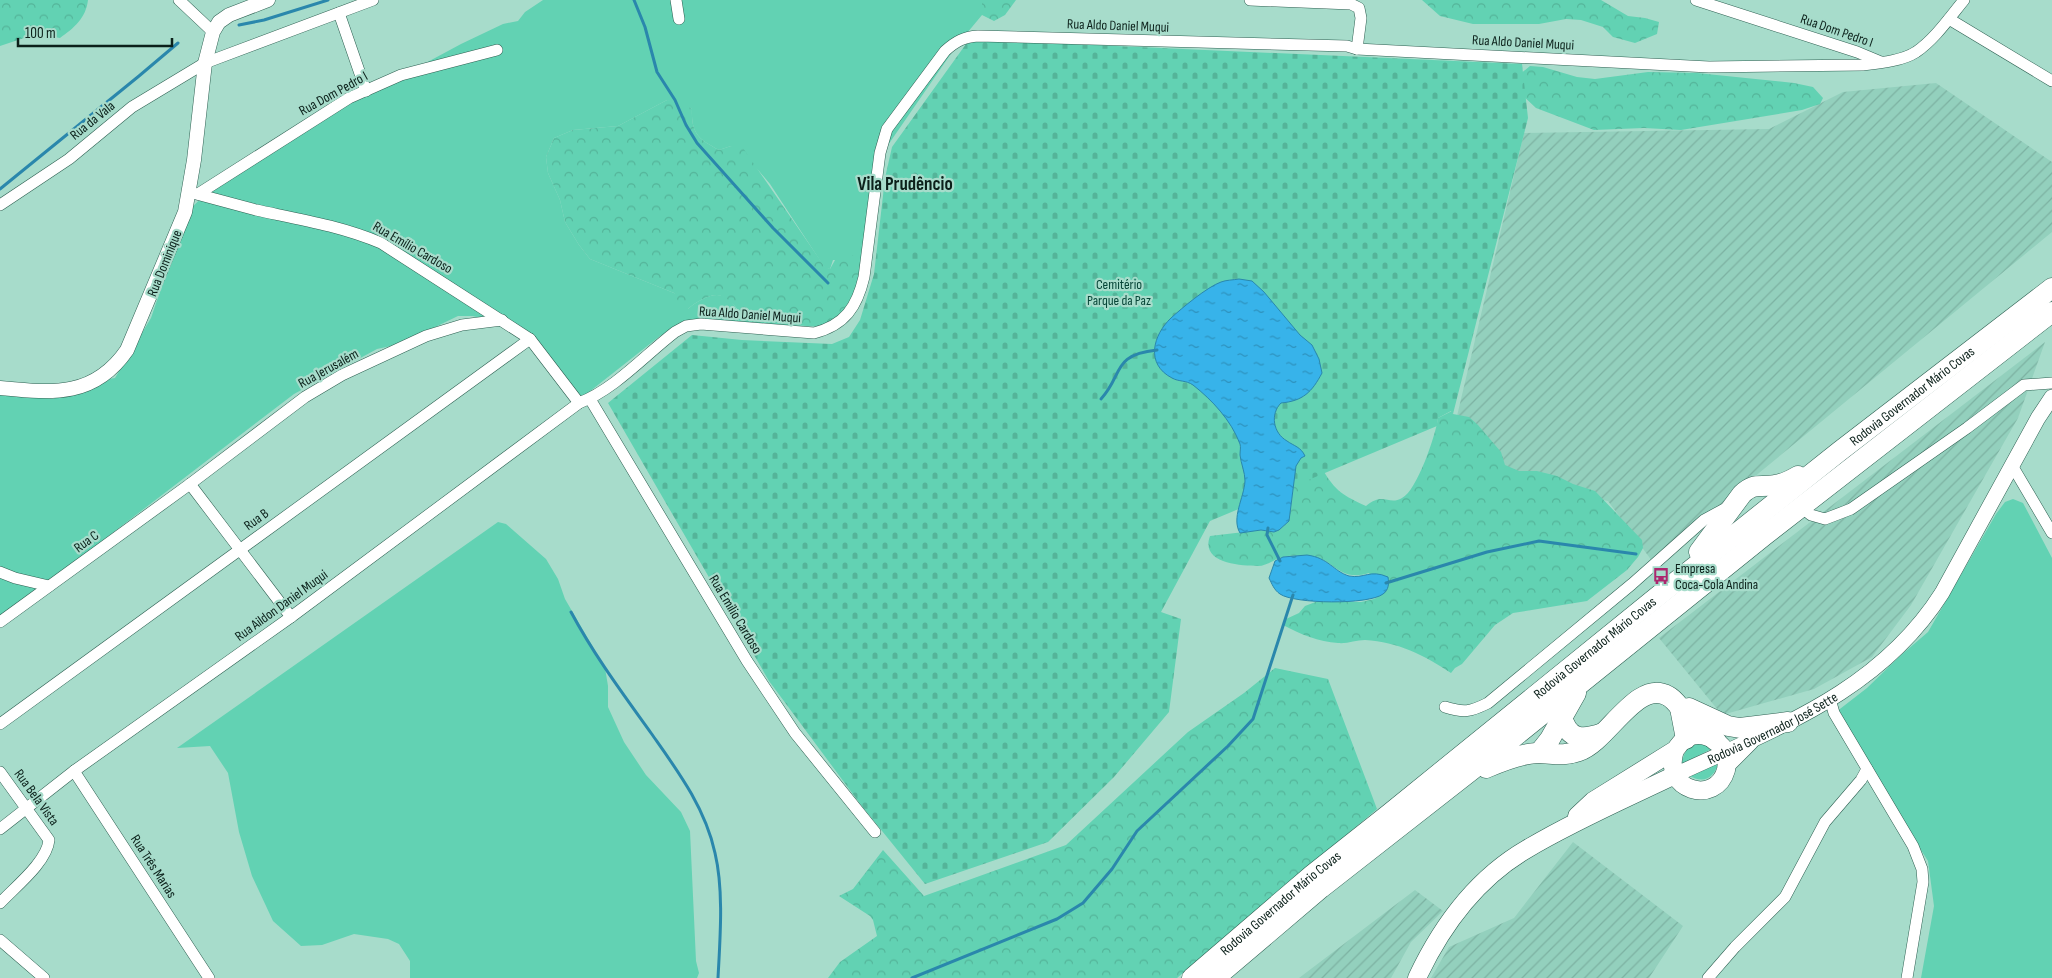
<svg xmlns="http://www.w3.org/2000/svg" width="2052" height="978" font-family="'Sofia Sans Condensed',sans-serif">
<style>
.industrial{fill:url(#industrial-furrows)}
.green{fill:#62d2b3}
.forest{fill:url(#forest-crowns)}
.cemetery{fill:url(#cemetery-stones)}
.water{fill:url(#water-ripples);stroke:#2a87ac}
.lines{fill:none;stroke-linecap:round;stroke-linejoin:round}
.stream{stroke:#2a87ac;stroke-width:3}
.minor-casing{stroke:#2e6052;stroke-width:12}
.tertiary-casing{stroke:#2e6052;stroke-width:15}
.secondary-casing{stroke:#2e6052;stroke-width:16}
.primary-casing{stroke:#2e6052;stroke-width:19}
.motorway-casing{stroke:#2e6052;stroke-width:21}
.minor{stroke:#fff;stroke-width:11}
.tertiary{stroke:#fff;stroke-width:14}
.secondary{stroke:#fff;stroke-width:15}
.primary{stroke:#fff;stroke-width:18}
.motorway{stroke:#fff;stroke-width:20}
.labels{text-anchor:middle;stroke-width:4.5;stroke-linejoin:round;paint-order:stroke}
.street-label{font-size:14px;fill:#0b201a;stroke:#a7dccb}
.park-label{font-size:14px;fill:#064537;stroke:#a7dccb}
.poi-label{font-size:14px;fill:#0b201a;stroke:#a7dccb;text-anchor:start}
.district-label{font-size:19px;font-weight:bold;fill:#0b201a;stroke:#a7dccb}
</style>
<defs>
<pattern id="industrial-furrows" width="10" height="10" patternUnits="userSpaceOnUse" patternTransform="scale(1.25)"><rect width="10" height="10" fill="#93d0bd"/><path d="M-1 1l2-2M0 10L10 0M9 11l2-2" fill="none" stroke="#7db2a2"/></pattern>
<pattern id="forest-crowns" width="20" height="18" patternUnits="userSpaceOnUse" patternTransform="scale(1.25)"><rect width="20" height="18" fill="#62d2b3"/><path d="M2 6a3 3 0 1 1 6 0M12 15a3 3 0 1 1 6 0" fill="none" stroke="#54b499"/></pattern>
<pattern id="cemetery-stones" width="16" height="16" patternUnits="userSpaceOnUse" patternTransform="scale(1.25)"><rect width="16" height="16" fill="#62d2b3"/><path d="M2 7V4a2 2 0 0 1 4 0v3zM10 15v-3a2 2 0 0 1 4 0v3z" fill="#54b499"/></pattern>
<pattern id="water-ripples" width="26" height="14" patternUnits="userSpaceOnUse" patternTransform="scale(1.25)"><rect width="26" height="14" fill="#37b3ea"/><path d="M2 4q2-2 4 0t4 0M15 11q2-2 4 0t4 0" fill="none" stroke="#2d91bd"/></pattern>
</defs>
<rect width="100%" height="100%" fill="#a7dccb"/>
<g class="industrial">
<polygon points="1936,83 2052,162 2052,232 1652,561 1608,501 1489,477 1457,416 1524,133 1769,129 1843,92"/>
<polygon points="2045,342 2018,418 1911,605 1872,657 1814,689 1722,715 1659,638"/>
<polygon points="1573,842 1683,926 1649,978 1431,978 1449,947 1514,918"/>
<polygon points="1415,890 1443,911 1411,942 1391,978 1299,978"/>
</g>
<g class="green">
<path d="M543,0H982V15L957,45L888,145L875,189L863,262L833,260L830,269L825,268L770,184L759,171L731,146L719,150C699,139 691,134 692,109L667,100L618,126L573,130L554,138L546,157L548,173L560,200L565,222L579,245L590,259L674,293L688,309C694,303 708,295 717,295C731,295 740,310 738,323L683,324L660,336L589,392L578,399L526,340L496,323L473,316H458L400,344L377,349L294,394L0,619V395L53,399L90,382L115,378L151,318L182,226L191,208L208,192L331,114L461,44L503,24L518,21L525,12Z"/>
<polygon points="2013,499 2023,503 2052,558 2052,978 1921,978 1934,906 1928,861 1836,717 1836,712 1867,688 1900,656 1928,632 1996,514 2005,502"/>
<polygon points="498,522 506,524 546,559 558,579 565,599 605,668 608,686 608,707 624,742 646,775 681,812 690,831 696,961 699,973 697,978 410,978 410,961 399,944 388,939 354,934 322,945 301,946 273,921 252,876 239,832 228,773 210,746 177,748"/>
<path d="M1697,742L1715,747L1682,764C1683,752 1688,748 1697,742Z"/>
<path d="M1720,757C1716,776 1706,786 1688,775Z"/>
</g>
<g class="forest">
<path d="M0,0H88C86,18 74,28 60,38L36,34L0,46Z"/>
<polygon points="982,0 1016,0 1005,15 994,21 982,15"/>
<polygon points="1422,0 1601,0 1628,16 1645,18 1659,22 1657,34 1635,43 1613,37 1603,27 1581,20 1566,19 1539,24 1473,24 1440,16"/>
<polygon points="1530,66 1543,67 1577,77 1595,79 1648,72 1697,73 1794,83 1813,87 1823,98 1820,104 1802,110 1681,130 1644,128 1594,130 1536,108 1519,92 1514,79"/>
<path d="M667,100L678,101L692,109C691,134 699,139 719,150L731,146L743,148L825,267L830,269L839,253L857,256L863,262L858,283L848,309L830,327L738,323C738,320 739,318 739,315C739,307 725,295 717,295C708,295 694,303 688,309H682L674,293L590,259L579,245L565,222L560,200L548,173L546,157L554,138L573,130L618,126Z"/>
<path d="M1452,411L1453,414L1469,417L1478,425L1501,452L1505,465L1519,471H1537L1557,476L1573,484L1595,491L1642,540L1643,548L1638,557L1627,570L1587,601L1513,613L1495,625L1462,664L1455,668L1451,673C1424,655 1398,642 1365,640C1356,640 1347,644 1338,643C1319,642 1300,634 1283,625L1286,619L1299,613L1305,606L1318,601L1361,602L1374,599L1383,594L1369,573C1337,583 1334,556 1306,556C1299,556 1289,555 1283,557C1274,559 1267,566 1258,566C1239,566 1200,563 1210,536L1261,530L1274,532L1279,530L1289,521L1296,466L1323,470C1335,491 1344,496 1366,506C1384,491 1388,506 1402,498C1417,491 1436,434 1438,418Z"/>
<polygon points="1275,668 1328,679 1377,809 1177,978 828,978 840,962 877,936 873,920 870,916 839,896 853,889 883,850 924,896 1066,845 1188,732 1244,693"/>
</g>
<polygon class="cemetery" points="981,40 1522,64 1528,118 1453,414 1451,411 1438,418 1437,426 1210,521 1161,612 1181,619 1169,712 1114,777 1048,842 925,884 861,805 769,681 608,403 692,335 742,340 832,344 849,337 860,320 874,274 885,178 892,147 966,44"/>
<g class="water">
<path d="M1239,279L1252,281L1264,292L1300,335L1312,345L1319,359L1322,373C1312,392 1303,401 1281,403C1270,414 1273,433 1287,441C1294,446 1301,447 1305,456L1301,458L1296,466L1289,521L1279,530L1274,532L1261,530L1240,533C1231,518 1244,498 1245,481C1245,472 1241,464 1240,455C1240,451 1241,447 1240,444C1231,420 1212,400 1193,385C1186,380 1179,382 1172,378C1145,364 1153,335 1171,318C1182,308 1207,287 1221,282C1226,280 1233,280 1239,279Z"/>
<path d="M1307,555C1329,558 1333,571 1349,576C1364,579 1370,569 1388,577C1389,583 1389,590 1383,594C1369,605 1294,604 1280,594C1274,590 1272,584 1269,578L1275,561L1283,557Z"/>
</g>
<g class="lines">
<g class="stream">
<polyline points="634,0 645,27 657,72 675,100 686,125 697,143 773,228 828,283"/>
<polyline points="239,25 264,20 328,0"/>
<polyline points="0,189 139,76 178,43"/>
<path d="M1101,399C1124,374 1111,355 1157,350"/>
<polyline points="1268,528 1267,535 1280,561"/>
<polyline points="1386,583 1487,552 1539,541 1636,554"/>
<path d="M571,612C594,655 623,694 651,733C677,770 705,807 715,853C724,891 720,939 718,978"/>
<polyline points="912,978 1057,919 1083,903 1112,869 1137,831 1228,746 1253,719 1293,595"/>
</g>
<g class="minor-casing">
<g id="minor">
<polyline points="179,0 213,32"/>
<polyline points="676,0 679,19"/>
<polyline points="1250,0 1351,4 1359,8 1361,18 1357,49"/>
<polyline points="1696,0 1857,52 1881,62"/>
<polyline points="339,13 366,91"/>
<polyline points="1949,19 2052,81"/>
<path d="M189,192C211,198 233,204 256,210C298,219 341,226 381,243L530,339L579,403"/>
<polyline points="198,194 349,98 401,75 497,50"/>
<polyline points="0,205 69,159 132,107 205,63 373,0"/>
<polyline points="590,399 747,661 795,733 875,832"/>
<polyline points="2013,467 2052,533"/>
<polyline points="190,484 291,617"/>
<polyline points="1801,507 1811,515 1825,519 1851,509 1967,428 2024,385 2052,383"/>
<polyline points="0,572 15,578 49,586"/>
<polyline points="0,622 190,484 305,397 342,375 426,336 462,325 502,320"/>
<polyline points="1830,699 1834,713 1913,846 1922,869 1923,882 1907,978"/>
<path d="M1445,707C1464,713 1470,712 1488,703L1632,584L1704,520L1728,507"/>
<polyline points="0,724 530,339"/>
<polyline points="74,771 209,978"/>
<path d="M0,772L49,840C47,862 15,887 0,903"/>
<path d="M0,829L74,771L291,617L579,403C615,389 644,356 675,332L686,326L701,324L814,333C845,325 857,307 864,277L880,153L887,129L945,51C956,41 964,37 978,36L1347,46L1357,49L1709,67L1863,65C1880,63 1902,61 1916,52C1935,39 1950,17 1964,0"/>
<polyline points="0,940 44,978"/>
<polyline points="1708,978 1735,947 1785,897 1825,822 1861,780 1867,769"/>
</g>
</g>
<g class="tertiary-casing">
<path id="tertiary" d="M0,388C52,393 94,398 127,350L185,212L194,160L205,63L213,32L219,22L229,15L268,0"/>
</g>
<g class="secondary-casing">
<g id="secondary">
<path id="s1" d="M1675,775C1776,728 1879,692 1942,593L2038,418L2052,397"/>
</g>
</g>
<g class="primary-casing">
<g id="primary">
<polyline points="1727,764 1750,741"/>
<path d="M1577,816L1593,801L1675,750C1678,747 1681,741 1685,739C1699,730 1718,738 1725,751C1727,757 1727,764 1726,770C1716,806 1661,791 1675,750"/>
<path d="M1417,978C1441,927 1477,878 1527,849C1574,821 1625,799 1675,775"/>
</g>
</g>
<g class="motorway-casing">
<g id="motorway">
<path d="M1699,552L1742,494C1755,482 1759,488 1775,485C1783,484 1791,480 1798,476"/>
<polyline points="1680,708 1686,739"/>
<polyline points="1689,708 1728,726 1740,728 1788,722"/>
<path d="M1562,717C1569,741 1583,740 1603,733"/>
<polyline points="1539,753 1550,739 1576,693"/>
<path d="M1486,768C1502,761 1519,754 1537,753C1553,753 1562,757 1579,751C1607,742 1637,678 1668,696C1674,699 1678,705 1682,710C1693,720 1705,730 1716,741"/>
<path id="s2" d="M1192,978L1312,875L1389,814L1668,588L1840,451L2052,288"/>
<polyline points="1215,978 1321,888 1509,741 1765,535 2052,312"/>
</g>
</g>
<use href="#minor" class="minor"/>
<use href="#tertiary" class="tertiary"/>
<use href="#secondary" class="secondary"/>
<use href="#primary" class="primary"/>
<use href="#motorway" class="motorway"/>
</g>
<defs>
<g id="bus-bare" transform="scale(1.35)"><path d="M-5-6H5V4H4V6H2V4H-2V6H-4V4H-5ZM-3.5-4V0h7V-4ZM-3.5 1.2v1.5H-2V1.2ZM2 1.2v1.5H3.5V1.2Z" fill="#ac276f" stroke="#a7dccb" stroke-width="2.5" paint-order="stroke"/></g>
</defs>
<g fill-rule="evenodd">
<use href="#bus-bare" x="1661" y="576"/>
</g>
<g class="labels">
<g class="street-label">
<text transform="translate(1118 25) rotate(2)" y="5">Rua Aldo Daniel Muqui</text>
<text transform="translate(1837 30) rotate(19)" y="5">Rua Dom Pedro I</text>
<text transform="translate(1523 42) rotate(3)" y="5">Rua Aldo Daniel Muqui</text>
<text transform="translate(333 93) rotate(-29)" y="5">Rua Dom Pedro I</text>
<text transform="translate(92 120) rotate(-39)" y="5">Rua da Vala</text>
<text transform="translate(413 247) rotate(30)" y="5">Rua Emílio Cardoso</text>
<text transform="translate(164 263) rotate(-68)" y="5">Rua Dominique</text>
<text transform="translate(750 314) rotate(4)" y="5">Rua Aldo Daniel Muqui</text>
<text transform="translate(328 368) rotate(-29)" y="5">Rua Jerusalém</text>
<text dy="5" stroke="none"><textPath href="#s2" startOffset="926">Rodovia Governador Mário Covas</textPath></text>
<text transform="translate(256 519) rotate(-36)" y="5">Rua B</text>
<text transform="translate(86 541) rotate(-36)" y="5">Rua C</text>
<text transform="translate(281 605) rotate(-36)" y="5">Rua Aildon Daniel Muqui</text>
<text transform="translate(736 614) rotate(59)" y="5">Rua Emílio Cardoso</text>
<text dy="5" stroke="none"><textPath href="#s2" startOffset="521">Rodovia Governador Mário Covas</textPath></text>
<text dy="5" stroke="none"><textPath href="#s1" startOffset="108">Rodovia Governador José Sette</textPath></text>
<text transform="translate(37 797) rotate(54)" y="5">Rua Bela Vista</text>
<text transform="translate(154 866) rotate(57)" y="5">Rua Três Marias</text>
<text dy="5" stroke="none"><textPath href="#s2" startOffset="116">Rodovia Governador Mário Covas</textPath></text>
</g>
<g class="park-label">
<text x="1119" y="289">Cemitério<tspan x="1119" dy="16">Parque da Paz</tspan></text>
</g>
<g class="poi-label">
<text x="1675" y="573">Empresa<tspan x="1675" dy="16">Coca-Cola Andina</tspan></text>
</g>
<g class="district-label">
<text x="905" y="190">Vila Prudêncio</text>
</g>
</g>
<path d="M18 38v8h154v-8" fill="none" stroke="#0b201a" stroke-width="2.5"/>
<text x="25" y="38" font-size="15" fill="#0b201a" stroke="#a7dccb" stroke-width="4" paint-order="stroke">100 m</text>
</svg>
